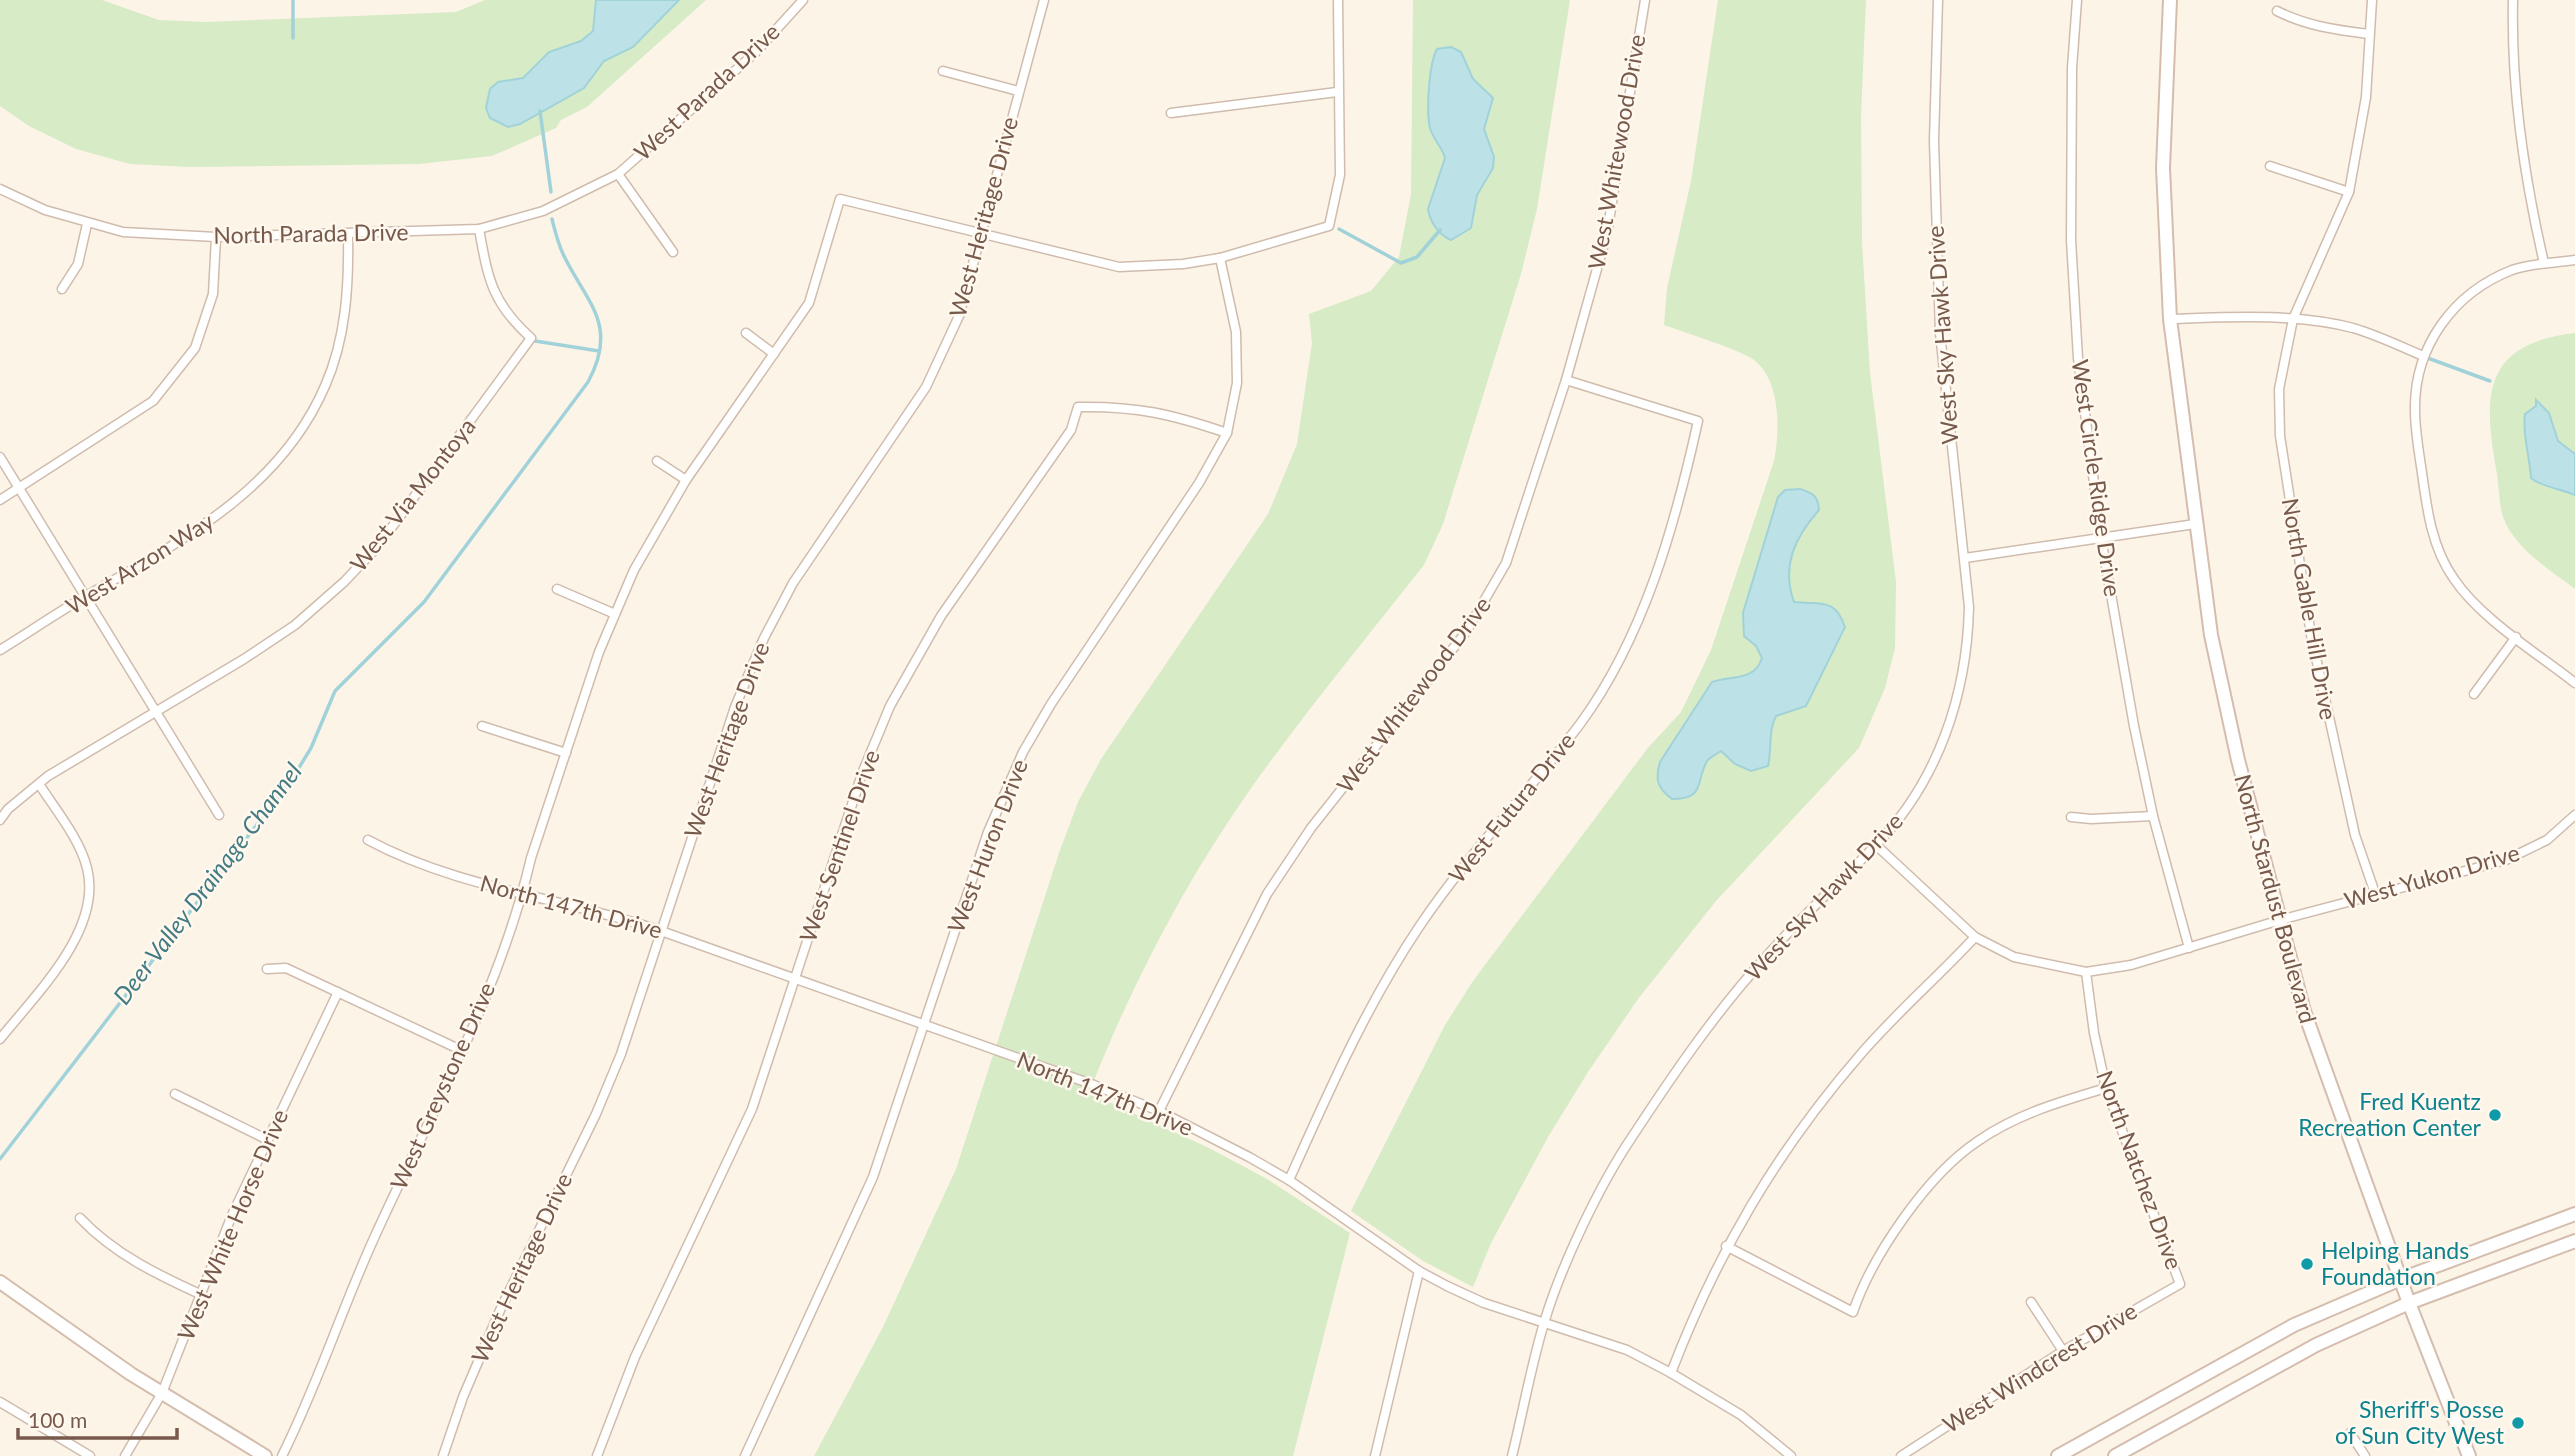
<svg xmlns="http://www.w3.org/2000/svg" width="2575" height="1456" font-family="Lato,sans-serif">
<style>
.green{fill:#d6ebc6}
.water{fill:#bce2e7;stroke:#a2d2d9;stroke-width:2}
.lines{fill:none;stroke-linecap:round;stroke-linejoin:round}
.stream{stroke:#a2d2d9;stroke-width:3.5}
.street-casing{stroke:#cfbcad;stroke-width:11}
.secondary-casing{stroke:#d4bdad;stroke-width:16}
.street{stroke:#fff;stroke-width:8}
.secondary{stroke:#fff;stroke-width:12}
.culture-dot{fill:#0f9aa8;stroke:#fff8ef;stroke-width:2.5}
.labels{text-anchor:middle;stroke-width:5;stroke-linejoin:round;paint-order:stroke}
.street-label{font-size:23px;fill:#775a4b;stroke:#fff8ef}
.culture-label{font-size:23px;fill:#0d838f;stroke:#fff8ef;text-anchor:end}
.water-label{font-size:24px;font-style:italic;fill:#427b83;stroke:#fff8ef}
</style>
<rect width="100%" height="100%" fill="#fdf4e8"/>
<g class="green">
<polygon points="0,0 102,0 159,20 206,22 456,12 485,0 706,0 587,107 561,120 556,128 492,156 419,164 189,167 130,164 76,149 29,126 0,106"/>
<path d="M1413,0H1570L1537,209L1521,274L1443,524L1424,565C1367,637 1308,709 1254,784C1187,878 1131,985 1089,1093L1211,1149L1267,1179L1350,1233L1293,1456H814L883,1327L956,1169L1059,853L1078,802L1101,759L1268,514L1297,444L1312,343L1309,314L1371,291L1399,257L1411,194Z"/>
<path d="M1718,0H1866L1861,115L1862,242L1870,373L1896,582L1895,648L1885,688L1859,748L1716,901L1638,999L1588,1072L1548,1137L1491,1243L1473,1287L1423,1261L1351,1211L1445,1025L1473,981L1647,749L1681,712L1711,650L1774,461C1780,431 1781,381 1754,360C1741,350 1683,332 1664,325L1667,288L1691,181Z"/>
<path d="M2575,333V589C2550,570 2514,548 2503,517C2499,504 2499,488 2497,474C2483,396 2481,344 2575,333Z"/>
</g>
<g class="water">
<polygon points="596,0 679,0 633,47 604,61 584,88 520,124 508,127 490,118 486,108 490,89 498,82 523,78 549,52 581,41 593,31"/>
<path d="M1451,47L1461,52L1473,79L1493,98L1484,129L1494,157L1493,168L1477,195L1471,228L1451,240C1439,235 1430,222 1428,209L1445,158C1442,147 1433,139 1430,128C1426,112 1429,63 1437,49Z"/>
<path d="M2536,400L2549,413L2558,441L2575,454V495C2562,489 2541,487 2531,478C2530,457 2522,435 2525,414L2536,406Z"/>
<path d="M1800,489C1813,493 1818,496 1819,510C1795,537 1781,566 1794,602C1820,605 1835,597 1845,627L1806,706L1776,716C1768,731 1772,749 1768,766L1751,771L1735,764L1721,751C1717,754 1710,757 1707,761C1695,782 1706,799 1672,799C1657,788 1655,779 1660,762L1712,682C1732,675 1754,682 1762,658L1756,646L1744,636L1743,613L1778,497L1785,490Z"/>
</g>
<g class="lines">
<g class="stream">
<polyline points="293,38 293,0"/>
<polyline points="540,111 551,192"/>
<polyline points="1339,229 1401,263 1417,257 1440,230"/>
<polyline points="535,341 599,351"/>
<polyline points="2425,357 2490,381"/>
<path d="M0,1159L292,779L311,748L335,691L424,602L588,382C619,325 587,303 564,256C558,244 555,231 552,219"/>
</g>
<g class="street-casing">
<g id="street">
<polyline points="2077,0 2072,68 2071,240 2078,358 2101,537 2134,726 2153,816 2189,948"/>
<polyline points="2372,0 2366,97 2349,192 2293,319 2279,389 2280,436 2311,635 2355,835 2376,896"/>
<path d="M2513,0C2511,87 2524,177 2544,263"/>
<path d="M2277,11C2307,26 2336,30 2369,34"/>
<polyline points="943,71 1018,91"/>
<polyline points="1171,113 1337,92"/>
<polyline points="2270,166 2349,192"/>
<polyline points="618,174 673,252"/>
<polyline points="0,189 45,210 123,232 216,237 479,229 543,211 618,174 755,53 803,0"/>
<path d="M2575,260C2554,263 2532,263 2512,270C2453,293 2414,347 2415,410C2415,431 2419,452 2422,473C2427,510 2432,548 2454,579C2481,619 2537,653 2575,683"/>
<polyline points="62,289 78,264 87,224"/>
<path d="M2170,319C2230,317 2294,313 2353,328C2377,335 2400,346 2423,356"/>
<polyline points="746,333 774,354"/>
<polyline points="0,457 219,815"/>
<polyline points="657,461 686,480"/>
<polyline points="0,500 153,401 195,348 213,294 216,237"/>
<polyline points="1965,558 2195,524"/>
<polyline points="557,589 615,614"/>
<path d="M0,650C29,632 57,613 86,596C179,542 280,491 325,386C346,339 349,285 348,234"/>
<polyline points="2474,694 2516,637"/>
<polyline points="482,726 566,753"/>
<polyline points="2071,817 2091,819 2153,816"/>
<path d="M0,820L8,809L48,776L244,659L295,625L344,582L378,546L531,338C492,303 488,279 479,229"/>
<path d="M368,840C459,889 565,898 661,931L1094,1085L1159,1111L1249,1157L1289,1180L1419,1271L1447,1286L1484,1303L1627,1350L1671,1373L1741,1415L1791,1456"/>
<polyline points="1876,845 1975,937 2014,957 2086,972 2131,965 2280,920 2506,860 2547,840 2575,815"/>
<polyline points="267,969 286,968 463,1051"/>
<path d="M0,1039C35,995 103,930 87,868C80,839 55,809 39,784"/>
<polyline points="175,1094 268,1140"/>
<polyline points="1159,1111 1267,894 1311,828 1466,632 1506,563 1566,380 1607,233 1645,0"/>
<path d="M1289,1180C1328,1093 1366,1006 1419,927C1467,855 1528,793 1580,724C1644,637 1675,525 1698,421L1566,380"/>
<path d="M80,1218C114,1254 158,1275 202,1295"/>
<path d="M1726,1246L1853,1312C1872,1256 1927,1175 1978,1141C2017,1114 2062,1101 2106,1088"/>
<polyline points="2031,1302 2063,1351"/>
<path d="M1671,1373C1717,1253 1776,1152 1860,1055C1896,1013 1938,977 1975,937"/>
<polyline points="0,1402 90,1456"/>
<polyline points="2350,1433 2365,1456"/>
<polyline points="125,1456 162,1393 232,1215 338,992"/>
<path d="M282,1456C318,1384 342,1308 375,1236C431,1112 500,992 531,858L599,652L634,570L686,480L809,303L840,199L1119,267L1183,264L1220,258L1329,226L1340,175L1338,0"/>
<polyline points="443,1456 463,1397 501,1308 596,1114 621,1054 735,707 764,638 793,583 926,387 959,316 1044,0"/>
<path d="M597,1456L635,1357L752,1109L863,771L890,706L941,616L1071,430L1078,407C1137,406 1171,414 1227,433"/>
<polyline points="745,1456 873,1177 988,832 1023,752 1051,704 1199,483 1227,433 1237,383 1236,332 1220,258"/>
<polyline points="1375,1456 1419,1271"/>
<path d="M1512,1456C1523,1412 1531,1366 1544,1323C1561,1266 1599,1186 1632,1137C1672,1076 1715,1013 1764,959C1799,919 1838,884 1875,846C1938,782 1967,695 1969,607L1940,333L1934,141L1938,0"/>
<polyline points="1901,1456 2063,1351 2180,1284 2106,1088 2094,1033 2086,972"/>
</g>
</g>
<g class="secondary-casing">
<g id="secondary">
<polyline points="2170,0 2163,168 2170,319 2211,635 2238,760 2304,1011 2409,1303 2469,1456"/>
<polyline points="0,1282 131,1374 265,1456"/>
<polyline points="2058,1456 2294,1325 2401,1279 2575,1214"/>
<polyline points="2115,1456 2316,1345 2409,1303 2575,1241"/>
</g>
</g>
<use href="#street" class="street"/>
<use href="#secondary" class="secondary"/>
</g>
<g class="culture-dot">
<circle cx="2495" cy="1115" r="7"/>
<circle cx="2307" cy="1264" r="7"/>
<circle cx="2518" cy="1423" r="7"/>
</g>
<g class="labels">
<g class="street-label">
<text transform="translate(707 92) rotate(-43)" y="8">West Parada Drive</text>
<text transform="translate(1617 152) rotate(-80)" y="8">West Whitewood Drive</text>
<text transform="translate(984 217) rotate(-75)" y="8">West Heritage Drive</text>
<text transform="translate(311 234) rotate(-1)" y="8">North Parada Drive</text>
<text transform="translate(1943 335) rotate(-94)" y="8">West Sky Hawk Drive</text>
<text transform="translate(2096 478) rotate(82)" y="8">West Circle Ridge Drive</text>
<text transform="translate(413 495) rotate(-52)" y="8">West Via Montoya</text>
<text transform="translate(140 564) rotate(-32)" y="8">West Arzon Way</text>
<text transform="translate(2309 609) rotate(80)" y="8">North Gable Hill Drive</text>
<text transform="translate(1414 695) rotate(-53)" y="8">West Whitewood Drive</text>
<text transform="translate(727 740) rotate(-70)" y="8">West Heritage Drive</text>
<text transform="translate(1512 808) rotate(-51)" y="8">West Futura Drive</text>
<text transform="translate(840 846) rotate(-71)" y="8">West Sentinel Drive</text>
<text transform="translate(988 846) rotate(-69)" y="8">West Huron Drive</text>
<text transform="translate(2432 877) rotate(-16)" y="8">West Yukon Drive</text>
<text transform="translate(1824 897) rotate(-47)" y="8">West Sky Hawk Drive</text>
<text transform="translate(2275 899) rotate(75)" y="8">North Stardust Boulevard</text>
<text transform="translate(571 907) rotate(15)" y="8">North 147th Drive</text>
<text transform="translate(443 1086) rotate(-66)" y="8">West Greystone Drive</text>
<text transform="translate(1105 1094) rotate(22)" y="8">North 147th Drive</text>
<text transform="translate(2139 1170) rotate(70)" y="8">North Natchez Drive</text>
<text transform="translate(233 1225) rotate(-67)" y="8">West White Horse Drive</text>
<text transform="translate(522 1268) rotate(-65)" y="8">West Heritage Drive</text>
<text transform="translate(2040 1368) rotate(-32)" y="8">West Windcrest Drive</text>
</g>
<g class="culture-label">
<text x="2481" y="1110">Fred Kuentz<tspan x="2481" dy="26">Recreation Center</tspan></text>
<text x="2321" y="1259" text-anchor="start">Helping Hands<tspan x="2321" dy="26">Foundation</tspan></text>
<text x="2504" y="1418">Sheriff's Posse<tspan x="2504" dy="26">of Sun City West</tspan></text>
</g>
<g class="water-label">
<text transform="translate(208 884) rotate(-53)" y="8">Deer Valley Drainage Channel</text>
</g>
</g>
<path d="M18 1428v10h159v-10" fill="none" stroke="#775a4b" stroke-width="3.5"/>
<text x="28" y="1428" font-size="21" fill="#775a4b" stroke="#fff8ef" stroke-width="5" paint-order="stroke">100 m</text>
</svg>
